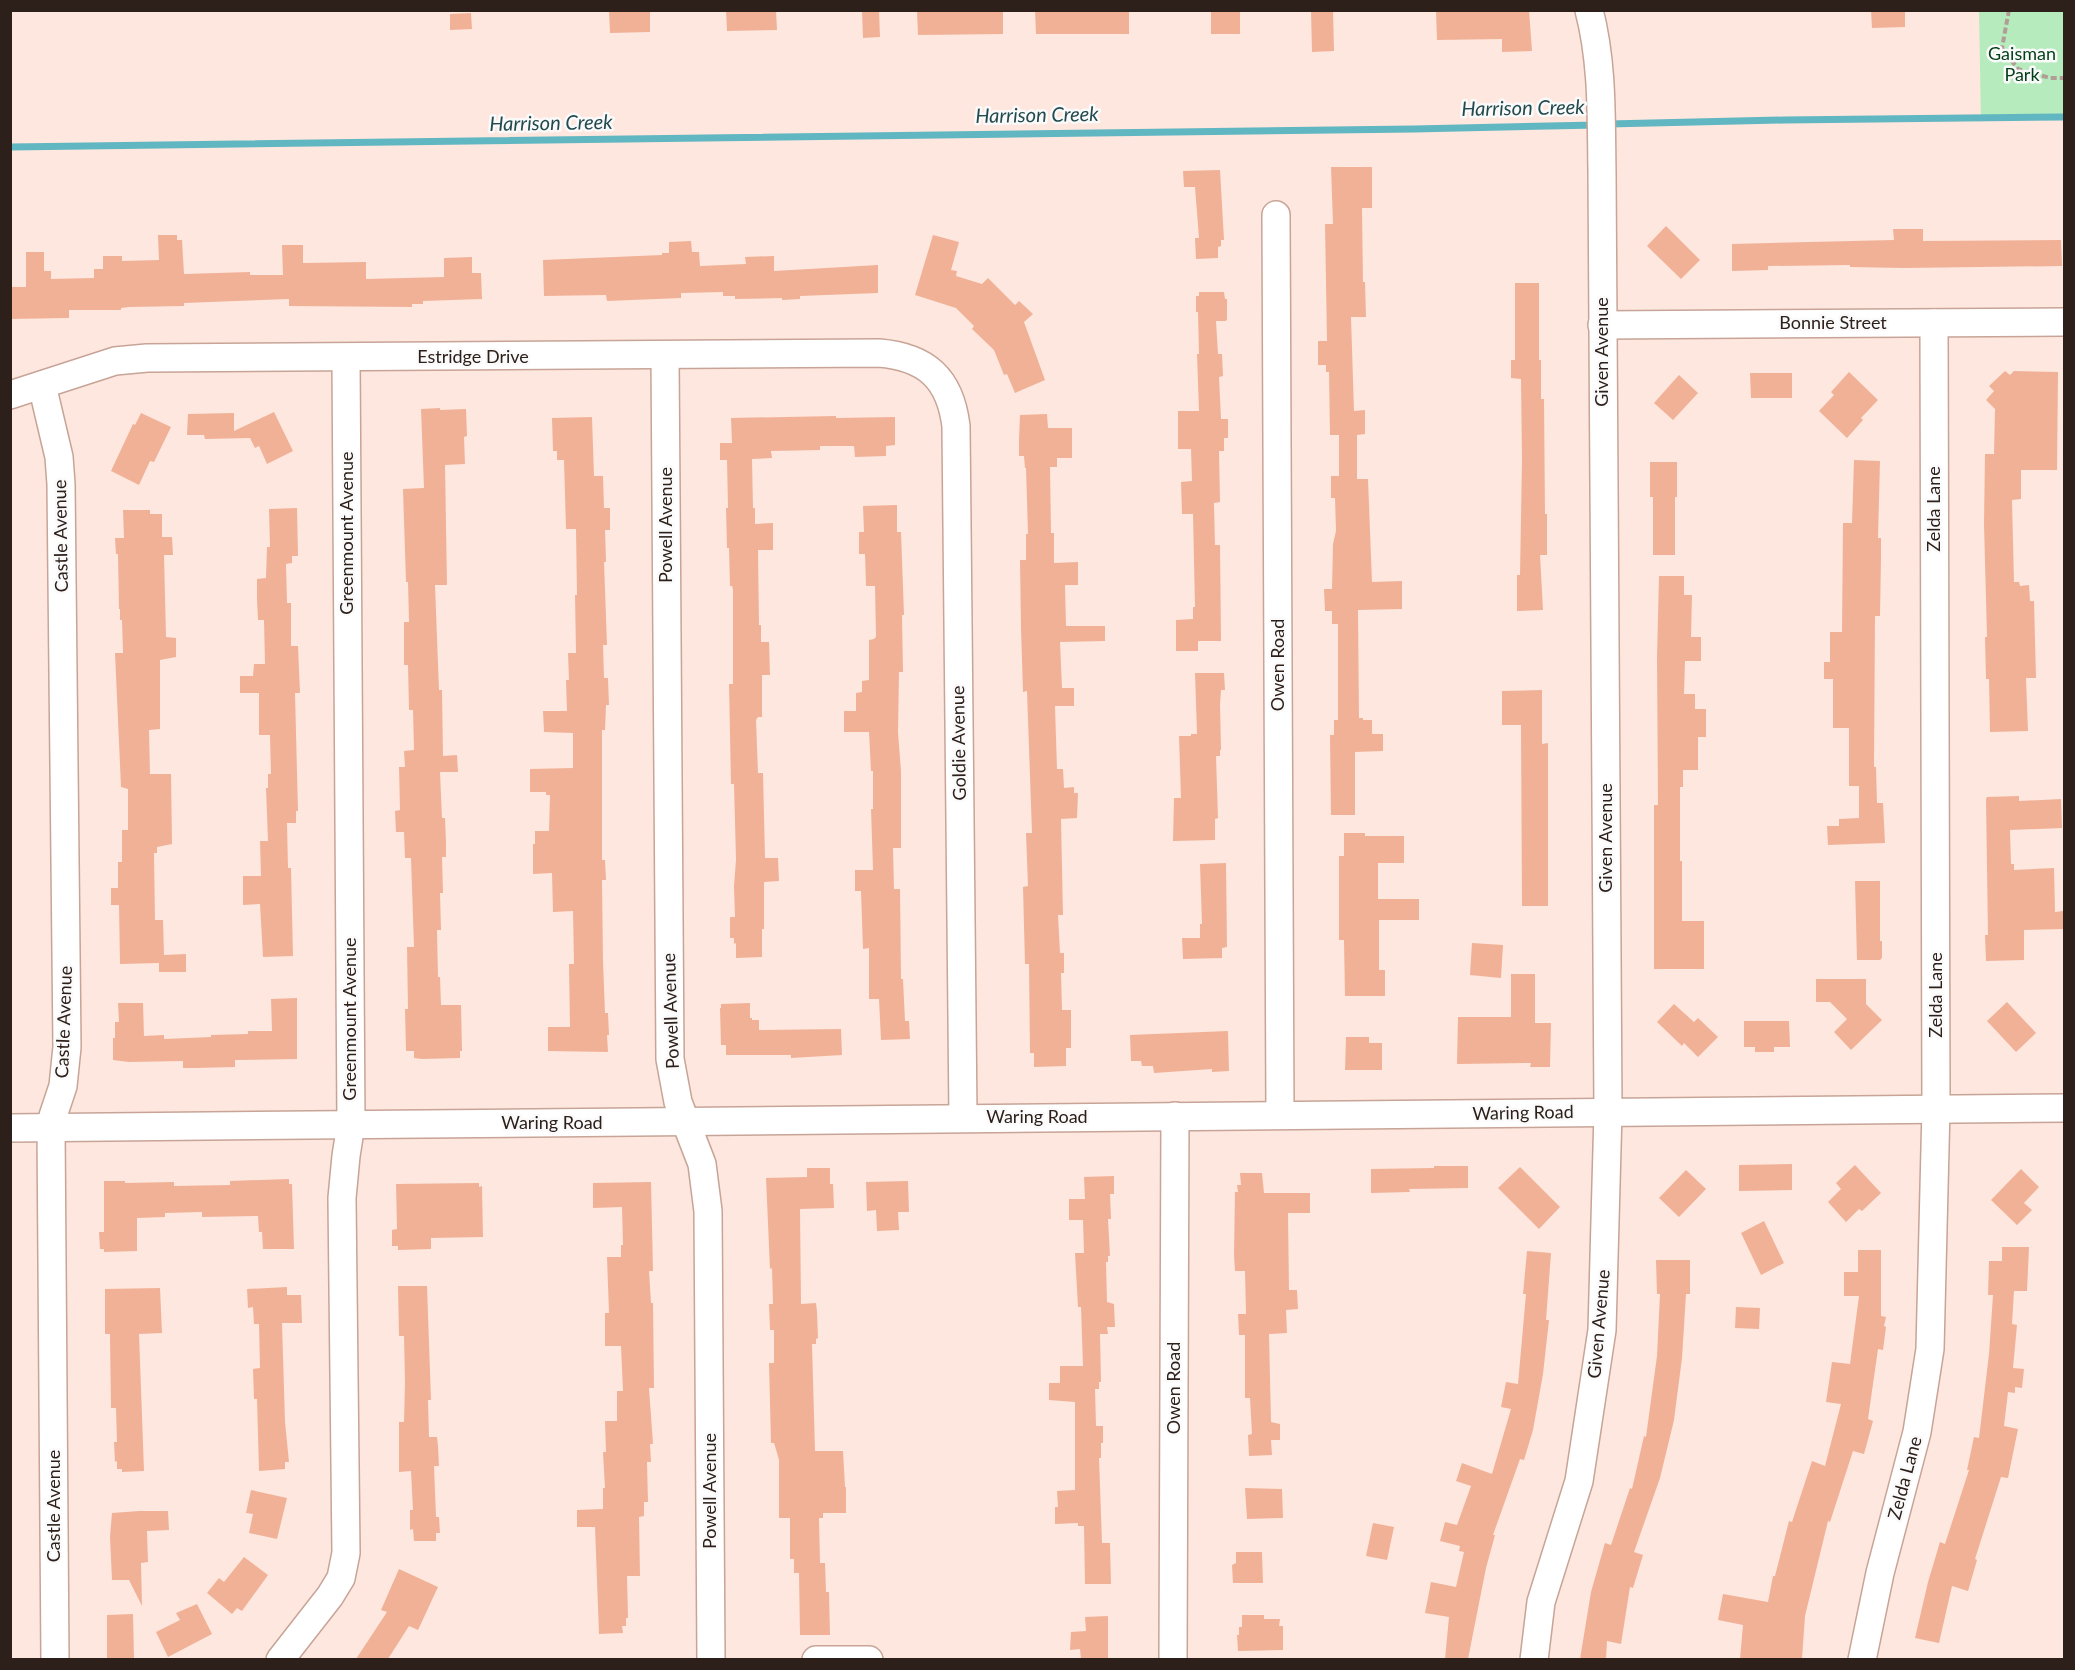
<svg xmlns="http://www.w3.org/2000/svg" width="2075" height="1670" font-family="Lato,sans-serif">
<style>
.green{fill:#b6ebbe}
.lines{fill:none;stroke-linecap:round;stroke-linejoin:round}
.stream{stroke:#61b7c1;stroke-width:7}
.building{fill:#f1b197}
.minor-casing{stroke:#c7a497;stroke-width:30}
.path{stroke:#b09d95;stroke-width:4;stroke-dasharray:6 3;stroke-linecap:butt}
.minor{stroke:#fff;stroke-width:27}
.labels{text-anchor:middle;stroke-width:5;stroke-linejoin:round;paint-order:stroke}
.park-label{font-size:18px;fill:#003e15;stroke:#fafafa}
.street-label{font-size:18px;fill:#2d201b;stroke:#fafafa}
.water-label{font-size:20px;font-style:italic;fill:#224a4e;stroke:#fafafa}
</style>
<rect width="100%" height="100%" fill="#fee7de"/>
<polygon class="green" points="1979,11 2064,11 2064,119 1981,121"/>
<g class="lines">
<g class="stream">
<polyline points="1608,124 1784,120 2064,117"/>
<polyline points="10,147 1414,129 1597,125"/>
</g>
</g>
<g class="building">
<polygon points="609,10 650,10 650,32 610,33"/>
<polygon points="726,10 776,10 777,30 727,31"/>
<polygon points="862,10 879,10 880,37 863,38"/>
<polygon points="917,10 1003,10 1003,34 918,35"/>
<polygon points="1035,10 1129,10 1129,34 1036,34"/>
<rect x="1211" y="10" width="29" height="24"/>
<polygon points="1311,10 1333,10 1334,51 1312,52"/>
<polygon points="1436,10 1529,10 1532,51 1502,52 1502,39 1437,40"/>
<polygon points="1871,10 1905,10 1905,27 1872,28"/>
<polygon points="471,13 472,29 450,30 450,14"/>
<polygon points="1331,167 1372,167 1372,208 1362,208 1363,282 1365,282 1366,317 1351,317 1354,411 1365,410 1365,434 1357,435 1357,479 1368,479 1372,582 1402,581 1402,609 1358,610 1359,718 1363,718 1363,720 1372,720 1372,734 1383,734 1383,751 1355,752 1355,815 1331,815 1330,735 1334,735 1334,720 1338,720 1338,624 1332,624 1332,611 1325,611 1324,589 1332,589 1333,544 1336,531 1335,498 1331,498 1331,476 1339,476 1339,435 1330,435 1329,372 1326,372 1326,365 1318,365 1318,341 1327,341 1325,224 1333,224"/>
<polygon points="1220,170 1224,240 1221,240 1221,246 1218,247 1218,258 1196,259 1195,238 1199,238 1195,187 1184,187 1183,171"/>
<polygon points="1666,226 1700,260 1681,279 1647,246"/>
<polygon points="1893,229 1923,229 1923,241 2061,240 2062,266 1904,268 1850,267 1850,265 1768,266 1768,270 1732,271 1732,244 1894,240"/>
<polygon points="158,235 177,235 177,240 182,240 184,274 250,272 250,275 283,275 282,245 303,245 303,263 366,262 366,279 444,277 444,258 472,257 472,273 481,273 482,299 423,301 423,304 412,304 412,307 289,306 289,299 184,303 184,306 129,307 121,308 121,310 69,310 69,318 66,318 10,319 10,287 26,287 26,252 44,252 44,271 51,271 51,279 94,278 94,269 103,269 103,256 122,256 122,261 159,260"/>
<polygon points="933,235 959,242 951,270 957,271 956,276 982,284 988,278 1015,305 1019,301 1033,314 1024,322 1045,380 1015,393 1007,374 1004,375 994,350 972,329 974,326 956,308 915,295"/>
<polygon points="691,241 692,252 699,252 700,266 746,264 745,257 774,256 774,271 878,265 878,293 800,296 800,299 782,300 782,298 735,299 735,296 723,296 723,292 681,293 681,298 607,301 606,295 544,296 543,260 662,255 662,253 669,253 669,242"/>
<polygon points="1515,283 1539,283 1539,360 1541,360 1541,399 1544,399 1545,514 1547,514 1547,555 1540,555 1543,610 1517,611 1517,575 1520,575 1522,460 1521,379 1511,378 1511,360 1515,360"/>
<polygon points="1199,292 1224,292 1225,299 1227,299 1227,319 1226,321 1216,321 1218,354 1222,354 1223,376 1219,377 1221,419 1228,419 1228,438 1224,438 1224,451 1219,451 1220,502 1214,503 1215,545 1220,545 1221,641 1198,641 1198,651 1176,651 1176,620 1193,619 1193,607 1195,607 1193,514 1182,514 1181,482 1192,481 1191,449 1178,449 1178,411 1199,411 1197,354 1199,354 1198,312 1196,312 1196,296 1199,296"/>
<polygon points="2005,371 2010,375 2014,371 2058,372 2057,470 2021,470 2021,499 2012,500 2014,582 2019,582 2020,586 2029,585 2030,601 2034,601 2036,678 2026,678 2028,731 1990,732 1989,679 1986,679 1985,637 1987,637 1984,524 1985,454 1994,454 1995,409 1986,400 1994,391 1989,386"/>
<polygon points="1849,372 1878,400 1861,418 1863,420 1847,438 1819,411 1834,395 1831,392"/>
<polygon points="1750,373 1792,373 1792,398 1751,398"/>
<polygon points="1679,375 1698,393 1673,420 1654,403"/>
<polygon points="440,408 440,410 466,409 467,436 464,437 465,464 445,465 447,585 435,585 439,690 442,690 443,756 457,755 458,772 440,772 442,818 445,818 446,843 446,857 442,857 443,893 440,893 441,930 437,930 438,977 440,977 441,1005 461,1005 462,1051 460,1051 460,1058 422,1059 414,1058 414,1051 406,1051 405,1009 408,1009 407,947 414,947 411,858 405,858 404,832 396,832 395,811 400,810 399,767 405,767 404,751 414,750 413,710 409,710 408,665 404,665 404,622 409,622 408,582 406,582 403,489 424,488 421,409"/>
<polygon points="274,412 293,451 267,464 259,446 255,448 250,438 205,439 204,435 187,435 188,414 234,413 234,431"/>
<polygon points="141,413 171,427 154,462 150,461 139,485 111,471 133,424 135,425"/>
<polygon points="1047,414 1048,428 1072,428 1072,458 1057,458 1057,467 1050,467 1051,533 1054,533 1054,563 1078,562 1078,585 1065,585 1066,626 1105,626 1105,641 1060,642 1062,688 1074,688 1074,706 1055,706 1057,769 1063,769 1064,788 1074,787 1074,793 1078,793 1077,818 1061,819 1063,915 1058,915 1060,953 1064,953 1064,973 1061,973 1062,1010 1071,1010 1071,1048 1066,1048 1066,1066 1034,1067 1034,1053 1030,1053 1029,964 1025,964 1023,887 1028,886 1026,833 1032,833 1027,691 1023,692 1021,628 1020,560 1026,560 1026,534 1028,534 1026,468 1025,468 1024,456 1019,456 1019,439 1020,415"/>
<polygon points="836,416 836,418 895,417 895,445 886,446 886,456 855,457 854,446 820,446 820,450 771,451 772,458 752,459 753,508 755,508 755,524 773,523 773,550 758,550 759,625 761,625 761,642 769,642 770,675 762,675 762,717 758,717 756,720 758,773 763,773 765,858 778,858 779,881 764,882 764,929 762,929 762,957 736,958 736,943 734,944 734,938 730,938 730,917 735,917 734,886 736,860 734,784 731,784 729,684 733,684 733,589 732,586 730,586 729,548 727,548 726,508 728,508 727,460 720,460 720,443 732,443 731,418"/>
<polygon points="592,417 594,476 603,476 604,508 610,508 610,530 605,530 606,562 604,562 607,645 603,645 604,678 608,678 609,705 606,705 605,730 602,730 602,860 605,860 606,880 602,880 603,961 605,1013 608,1013 609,1035 607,1035 608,1052 548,1051 548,1027 570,1027 569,964 574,964 573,911 553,912 552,873 533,874 533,844 535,844 535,831 549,831 550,795 546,795 546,792 530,792 530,769 573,768 573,733 544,732 543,711 567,711 566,680 569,680 568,653 576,653 575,595 577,595 576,529 566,529 564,460 557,460 557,451 553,451 552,418"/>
<polygon points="1854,460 1880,461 1878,538 1881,538 1881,557 1880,616 1875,616 1874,767 1876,767 1877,803 1883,803 1885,843 1828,845 1827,826 1839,826 1839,819 1859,818 1859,786 1849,786 1849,728 1833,728 1833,679 1824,679 1824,662 1830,662 1830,632 1842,632 1843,523 1852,523"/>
<polygon points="1650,462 1677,462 1677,497 1675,497 1675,555 1653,555 1653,497 1650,497"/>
<polygon points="897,505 897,532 901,532 904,615 902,615 903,672 899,672 898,732 901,772 901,848 893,848 894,889 900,889 901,979 903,979 905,1021 909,1021 910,1039 881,1040 879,999 869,999 869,948 863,949 861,891 855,891 855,870 873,870 871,809 873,809 873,771 871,771 869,732 844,732 844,711 856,711 856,693 862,692 862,681 869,680 869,640 874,639 876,637 875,586 866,586 865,554 859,554 859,532 864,532 863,506"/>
<polygon points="297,508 298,556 292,556 292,563 286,564 287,603 291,603 291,646 298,646 300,693 295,693 298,811 296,811 296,823 287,823 288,868 291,868 293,956 263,957 260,904 243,905 243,876 261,876 260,841 268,841 266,788 268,788 268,774 271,774 270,735 259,735 259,693 240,693 240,676 253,676 254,664 265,664 264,620 258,620 257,599 257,579 266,578 267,547 270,547 269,509"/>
<polygon points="123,510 150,510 150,514 162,514 162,537 172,537 173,555 164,555 166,637 176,638 176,657 160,660 160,729 149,730 150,774 171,774 172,844 157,847 157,853 154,853 155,920 163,920 164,955 186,954 186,972 159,972 159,963 120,964 119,905 111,905 111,888 118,888 118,862 122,862 122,830 128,830 128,789 121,787 115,653 123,653 122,620 120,620 120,609 119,609 118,554 116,554 115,538 124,538"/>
<polygon points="1659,576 1684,576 1684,595 1692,595 1691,637 1701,637 1701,661 1685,661 1684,694 1695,694 1695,709 1706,709 1706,737 1698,737 1698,770 1683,770 1683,787 1680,787 1680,861 1682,861 1682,921 1704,921 1704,969 1654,969 1654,805 1658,805 1657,657"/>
<polygon points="1195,673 1224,673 1225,690 1221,690 1220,704 1221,750 1220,750 1220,756 1216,756 1218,818 1215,819 1215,840 1173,841 1174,798 1181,798 1179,736 1191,736 1191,734 1197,734"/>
<polygon points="1542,690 1542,744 1548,743 1548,906 1522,906 1521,725 1502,725 1502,691"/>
<polygon points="2019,796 2019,801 2061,799 2062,828 2010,830 2011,864 2014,864 2014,870 2054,868 2055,912 2063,911 2064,929 2024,930 2024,960 1986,961 1985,935 1988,935 1986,799 1987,797"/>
<polygon points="1344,833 1365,833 1365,836 1404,836 1404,863 1378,863 1378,899 1419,899 1419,920 1379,920 1379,970 1385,970 1385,996 1345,996 1344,940 1339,940 1339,856 1344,856"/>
<polygon points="1226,863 1227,947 1222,948 1222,958 1183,959 1182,938 1200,938 1200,924 1202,924 1200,864"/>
<polygon points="1855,881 1880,881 1880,941 1882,941 1882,958 1880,960 1857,960"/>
<polygon points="1472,943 1503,945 1501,978 1470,975"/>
<polygon points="1511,974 1535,974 1535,1023 1551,1023 1550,1067 1530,1067 1531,1063 1457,1064 1458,1017 1511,1017"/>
<polygon points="1816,979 1866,979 1866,1004 1882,1020 1851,1050 1834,1032 1847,1019 1830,1002 1816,1002"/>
<polygon points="297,998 297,1059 235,1060 235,1067 196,1068 183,1068 183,1061 129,1062 113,1060 113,1038 115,1038 115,1022 119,1022 118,1003 143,1003 144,1036 164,1035 164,1039 211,1037 211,1035 248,1034 248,1031 272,1031 271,999"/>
<polygon points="2007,1002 2036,1033 2016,1052 1987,1021"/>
<polygon points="750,1003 750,1018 752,1018 752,1020 759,1020 759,1030 841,1029 842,1055 791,1058 791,1055 726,1055 726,1045 721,1045 720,1008 721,1008 721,1004"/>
<polygon points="1674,1004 1694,1022 1698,1018 1718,1037 1698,1057 1684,1043 1682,1046 1657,1022"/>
<polygon points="1744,1021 1789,1021 1790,1047 1774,1047 1774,1052 1755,1052 1755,1047 1744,1047"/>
<polygon points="1228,1031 1229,1071 1212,1072 1212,1069 1154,1073 1153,1066 1142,1066 1141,1061 1131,1061 1130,1035"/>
<polygon points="1346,1037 1369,1037 1369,1043 1382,1043 1382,1070 1345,1070"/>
<polygon points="1792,1164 1792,1190 1739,1191 1739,1165"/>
<polygon points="1855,1165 1881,1193 1862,1211 1859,1209 1846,1222 1828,1202 1841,1189 1836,1183"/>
<polygon points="1434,1166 1468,1166 1468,1188 1409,1189 1410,1192 1371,1193 1371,1169 1434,1168"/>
<polygon points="1520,1167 1560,1207 1539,1229 1498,1188"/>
<polygon points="807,1168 830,1168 830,1184 833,1184 834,1208 800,1209 801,1304 816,1303 817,1312 818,1338 816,1339 816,1344 812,1344 815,1451 843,1451 845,1487 846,1487 846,1513 823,1513 823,1518 819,1518 820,1563 825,1563 826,1592 829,1592 830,1635 800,1635 799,1573 794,1573 794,1559 790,1559 790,1518 779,1518 779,1460 775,1446 774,1443 771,1443 769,1363 774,1363 774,1330 770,1330 769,1304 773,1304 772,1268 770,1269 766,1178 807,1177"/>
<polygon points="2021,1169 2039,1187 2024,1203 2032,1210 2017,1225 1991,1200"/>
<polygon points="1686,1170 1706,1189 1679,1217 1659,1198"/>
<polygon points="1240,1173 1262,1173 1264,1193 1310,1193 1310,1213 1288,1213 1289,1290 1297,1290 1298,1309 1286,1310 1287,1333 1269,1334 1271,1422 1280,1424 1280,1440 1271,1440 1272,1455 1249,1456 1248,1435 1252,1434 1250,1398 1245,1398 1245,1335 1239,1335 1238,1314 1246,1314 1245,1271 1235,1271 1234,1255 1235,1192 1238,1192 1237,1185 1241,1185"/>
<polygon points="1114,1176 1114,1194 1110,1194 1111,1219 1108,1219 1110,1256 1108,1256 1108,1262 1106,1262 1107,1302 1114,1304 1115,1327 1107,1327 1108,1334 1100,1334 1101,1382 1099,1382 1099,1389 1095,1389 1096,1426 1103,1426 1103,1443 1101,1443 1101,1458 1099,1458 1102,1543 1110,1543 1111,1584 1085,1584 1084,1526 1078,1526 1078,1523 1055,1524 1055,1507 1058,1507 1057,1491 1075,1490 1075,1402 1049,1400 1049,1383 1060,1383 1060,1366 1083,1366 1081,1307 1078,1307 1075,1253 1084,1253 1083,1220 1069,1220 1069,1199 1085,1199 1084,1177"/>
<polygon points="289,1179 289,1184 292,1184 294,1249 263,1249 262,1232 259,1232 258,1216 202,1217 202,1212 165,1213 165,1217 137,1218 137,1251 104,1252 104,1249 100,1249 99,1232 104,1232 104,1181 125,1181 125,1183 174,1182 174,1186 230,1185 230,1181"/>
<polygon points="908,1181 909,1212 898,1212 899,1230 877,1231 876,1210 867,1211 866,1182"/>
<polygon points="651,1182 653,1271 649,1271 651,1303 653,1303 654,1388 649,1388 653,1444 650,1444 651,1462 647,1462 648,1502 644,1502 644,1516 639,1517 640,1576 627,1576 628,1618 626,1618 626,1626 622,1626 623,1633 599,1634 595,1527 577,1527 577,1510 603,1509 603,1488 605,1488 603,1452 606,1452 605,1421 617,1421 617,1391 623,1391 621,1346 605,1346 605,1313 609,1313 607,1257 621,1257 621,1245 623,1245 622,1207 593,1208 593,1183"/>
<polygon points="479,1183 479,1187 482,1186 483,1237 431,1238 431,1249 398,1250 398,1246 392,1246 392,1230 397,1229 396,1184"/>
<polygon points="1764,1221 1784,1263 1761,1275 1741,1233"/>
<polygon points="2002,1247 2029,1247 2027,1291 2014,1291 2012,1324 2017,1325 2013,1368 2024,1369 2022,1388 2015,1387 2015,1393 2008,1392 2004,1426 2018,1429 2008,1478 2001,1477 1975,1559 1977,1560 1968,1591 1952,1586 1939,1643 1915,1638 1928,1582 1940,1542 1945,1544 1969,1470 1967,1470 1974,1437 1979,1438 1989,1354 1993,1295 1988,1295 1989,1261 2002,1261"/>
<polygon points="1858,1250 1881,1250 1881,1316 1886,1317 1884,1326 1886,1327 1883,1350 1878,1349 1868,1419 1873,1421 1864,1454 1853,1451 1830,1522 1828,1521 1805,1616 1802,1659 1740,1659 1743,1625 1718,1620 1723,1594 1768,1602 1773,1576 1775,1576 1789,1521 1792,1522 1812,1461 1825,1466 1841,1404 1826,1402 1832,1362 1850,1364 1859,1296 1844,1296 1844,1272 1858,1272"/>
<polygon points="1527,1251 1551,1253 1546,1320 1549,1320 1543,1374 1533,1430 1524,1460 1520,1459 1493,1535 1495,1535 1486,1568 1468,1659 1445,1659 1449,1617 1425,1613 1431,1582 1456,1587 1464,1552 1459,1551 1460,1546 1440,1541 1445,1522 1457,1525 1471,1486 1456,1481 1462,1463 1492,1474 1511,1409 1501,1407 1506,1382 1518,1384 1526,1294 1523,1294"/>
<polygon points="1656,1260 1690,1260 1690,1294 1686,1294 1682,1358 1674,1420 1660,1478 1634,1552 1643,1555 1633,1588 1630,1587 1621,1644 1607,1641 1606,1659 1580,1659 1591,1592 1605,1543 1611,1545 1630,1488 1632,1489 1644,1436 1646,1437 1657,1356 1660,1294 1657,1294"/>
<polygon points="398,1286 427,1286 431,1400 428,1400 429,1437 437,1437 438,1446 439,1466 434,1466 436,1517 439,1517 440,1533 436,1533 436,1541 414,1541 413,1529 410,1530 410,1510 413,1510 411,1471 399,1472 399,1422 404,1422 405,1382 404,1336 399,1336"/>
<polygon points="287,1287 287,1295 301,1295 302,1323 282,1323 285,1422 289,1462 285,1462 285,1469 259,1471 257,1399 254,1399 253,1369 260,1368 259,1324 254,1324 253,1307 248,1308 247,1289"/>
<polygon points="160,1288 162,1333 139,1334 144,1471 122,1472 122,1469 117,1469 117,1461 115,1462 114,1442 117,1442 116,1408 111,1408 110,1334 105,1334 105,1289"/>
<polygon points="1736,1307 1760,1308 1759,1329 1735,1328"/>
<polygon points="1245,1488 1282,1489 1283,1518 1247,1519"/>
<polygon points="251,1490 287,1498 277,1539 249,1533 253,1514 246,1513"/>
<polygon points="139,1511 168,1511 169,1530 147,1531 148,1562 141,1563 142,1606 129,1580 112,1580 110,1537 112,1513"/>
<polygon points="1373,1523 1394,1527 1387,1560 1366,1556"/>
<polygon points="1236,1552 1262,1552 1263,1583 1233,1583 1232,1565 1236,1563"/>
<polygon points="244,1557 268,1575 242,1611 237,1608 232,1614 207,1593 219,1578 224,1582"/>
<polygon points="399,1569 438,1587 418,1630 409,1626 388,1659 356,1659 387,1612 381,1610"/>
<polygon points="197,1604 212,1634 168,1657 156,1632 180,1620 176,1613"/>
<polygon points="133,1614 134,1659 107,1659 107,1615"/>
<polygon points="1242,1615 1264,1615 1264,1619 1280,1619 1279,1626 1283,1626 1283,1650 1238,1651 1237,1635 1239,1635 1239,1627 1242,1627"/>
<polygon points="1108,1616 1108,1659 1081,1659 1080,1649 1070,1650 1071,1632 1086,1631 1085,1617"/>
</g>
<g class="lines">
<g class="minor-casing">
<g id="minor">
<polyline points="1276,215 1280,1115"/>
<polyline points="1602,325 2064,322"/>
<polyline points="665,356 670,1059 678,1102 702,1164 708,1211 711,1660"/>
<polyline points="42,385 59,457 61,484 67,1047 63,1086 53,1116 51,1128 55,1660"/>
<path d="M10,395L115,361L147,358L879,353C926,357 950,378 956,426L963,1117"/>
<polyline points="10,1128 2064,1108"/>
<polyline points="280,1660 330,1596 341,1578 346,1553 342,1198 346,1156 351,1124 346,358"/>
<polyline points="816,1660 869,1660"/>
<polyline points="1173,1660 1175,1116"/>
<path d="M1534,1660L1541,1602L1579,1481L1602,1330L1608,1112L1602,172C1601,117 1603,64 1589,10"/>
<polyline points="1862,1660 1880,1573 1917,1432 1930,1349 1936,1108 1934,323"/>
</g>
</g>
<polyline class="path" points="2009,10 2002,48 2018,69 2050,78 2064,78"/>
<use href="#minor" class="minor"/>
</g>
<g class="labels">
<g class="park-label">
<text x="2022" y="60">Gaisman<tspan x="2022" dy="21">Park</tspan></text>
</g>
<g class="street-label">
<text x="1833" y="329">Bonnie Street</text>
<text transform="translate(1602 352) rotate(-90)" y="6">Given Avenue</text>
<text x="473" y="363">Estridge Drive</text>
<text transform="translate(1934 509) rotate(-90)" y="6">Zelda Lane</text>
<text transform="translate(666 525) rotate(-90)" y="6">Powell Avenue</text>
<text transform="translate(347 533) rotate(-90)" y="6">Greenmount Avenue</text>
<text transform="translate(61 536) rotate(-91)" y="6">Castle Avenue</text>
<text transform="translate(1278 665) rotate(-90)" y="6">Owen Road</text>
<text transform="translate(959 743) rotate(-91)" y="6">Goldie Avenue</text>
<text transform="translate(1606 838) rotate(-90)" y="6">Given Avenue</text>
<text transform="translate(1936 995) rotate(-90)" y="6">Zelda Lane</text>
<text transform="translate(671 1011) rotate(-92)" y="6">Powell Avenue</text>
<text transform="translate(350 1019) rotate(-90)" y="6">Greenmount Avenue</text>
<text transform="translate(64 1022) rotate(-88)" y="6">Castle Avenue</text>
<text transform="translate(1523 1113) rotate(-1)" y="6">Waring Road</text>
<text x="1037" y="1123">Waring Road</text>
<text x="552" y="1129">Waring Road</text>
<text transform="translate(1599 1324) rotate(-85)" y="6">Given Avenue</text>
<text transform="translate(1174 1388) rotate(-90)" y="6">Owen Road</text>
<text transform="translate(1905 1478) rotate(-75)" y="6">Zelda Lane</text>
<text transform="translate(710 1491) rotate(-90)" y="6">Powell Avenue</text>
<text transform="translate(54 1506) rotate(-90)" y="6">Castle Avenue</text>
</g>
<g class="water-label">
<text transform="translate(1523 108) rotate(-1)" y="7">Harrison Creek</text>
<text transform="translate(1037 115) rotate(-1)" y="7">Harrison Creek</text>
<text transform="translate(551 123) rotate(-1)" y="7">Harrison Creek</text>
</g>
</g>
<rect width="2075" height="1670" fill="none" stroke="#2d201b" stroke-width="24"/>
</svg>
